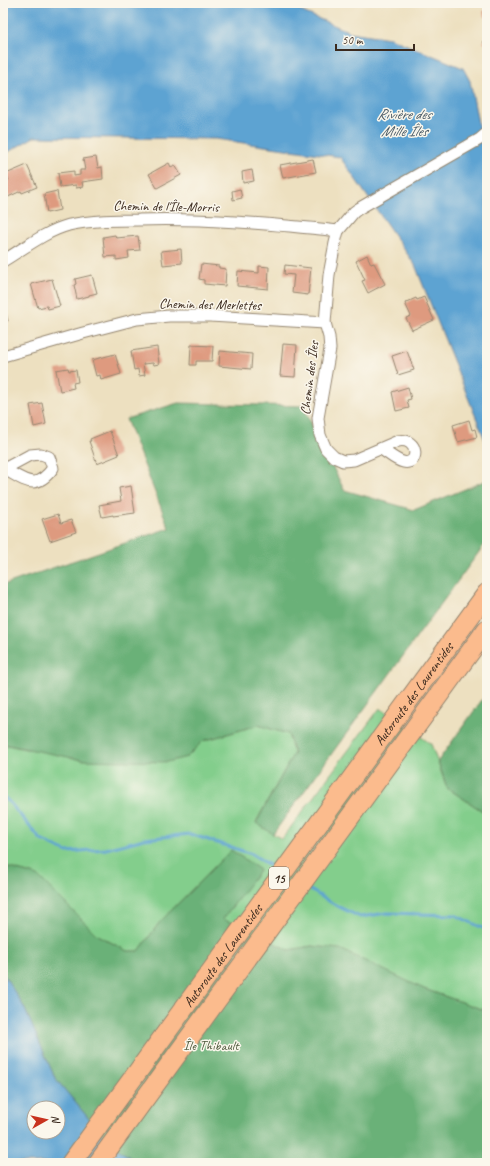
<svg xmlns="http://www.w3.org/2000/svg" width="490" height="1166" font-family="Caveat,sans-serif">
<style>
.green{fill:#83ce8c;stroke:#5f7c55}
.forest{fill:#6ab178;stroke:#526e4b}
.water{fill:#5da3d2;stroke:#4c6678;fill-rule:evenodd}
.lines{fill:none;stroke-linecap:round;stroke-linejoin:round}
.stream{stroke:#5da3d2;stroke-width:3}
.building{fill:#de9a7f}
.minor-casing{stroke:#94856f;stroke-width:13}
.motorway-casing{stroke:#94856f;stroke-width:21}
.minor{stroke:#fff;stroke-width:11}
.motorway{stroke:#fbbb8d;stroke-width:19}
.labels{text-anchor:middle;stroke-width:3;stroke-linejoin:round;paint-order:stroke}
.shield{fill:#fbf7ec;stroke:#75685c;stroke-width:1}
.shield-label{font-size:13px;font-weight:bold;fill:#3b2a1e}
.street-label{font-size:14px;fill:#3b2a1e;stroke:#fbf7ec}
.park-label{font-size:14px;fill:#515b3f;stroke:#fbf7ec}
.water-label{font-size:15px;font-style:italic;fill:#495a66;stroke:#fbf7ec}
</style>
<rect width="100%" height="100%" fill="#fbf7ec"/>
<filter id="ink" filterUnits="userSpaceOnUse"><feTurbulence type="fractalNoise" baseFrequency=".025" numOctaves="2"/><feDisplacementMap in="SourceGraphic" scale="8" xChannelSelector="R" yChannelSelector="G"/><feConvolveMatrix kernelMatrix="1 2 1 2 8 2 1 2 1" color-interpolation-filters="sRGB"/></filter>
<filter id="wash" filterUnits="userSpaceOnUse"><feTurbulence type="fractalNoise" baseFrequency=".012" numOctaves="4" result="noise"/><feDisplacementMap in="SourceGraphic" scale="16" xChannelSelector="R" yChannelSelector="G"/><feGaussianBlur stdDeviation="0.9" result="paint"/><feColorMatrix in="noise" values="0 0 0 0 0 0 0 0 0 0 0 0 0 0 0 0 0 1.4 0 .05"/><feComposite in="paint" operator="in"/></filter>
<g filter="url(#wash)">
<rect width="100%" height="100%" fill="#ede0c0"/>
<polygon class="green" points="380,708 431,744 447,788 487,814 487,1011 424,989 312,946 289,950 222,919 259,870 231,850 159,923 139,951 127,951 97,935 38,876 3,866 3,744 25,749 187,757 203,741 258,725 288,734 294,753 256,822 273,834 282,839"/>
<g class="forest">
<polygon points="178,403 303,406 344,490 414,510 487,480 487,541 273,834 256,823 294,753 288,734 258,725 203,741 187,757 167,762 83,760 3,744 3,585 169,528 126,419"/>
<polygon points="487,693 487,814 447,788 438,761"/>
<polygon points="231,850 260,870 223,919 289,950 312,946 340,949 424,989 487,1011 487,1163 138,1163 109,1143 55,1078 24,1007 3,973 3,866 38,876 97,935 127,951 139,951 159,923"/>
</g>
<g class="water">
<polygon points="3,3 291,3 303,12 350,32 390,38 463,68 470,81 487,170 487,445 415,265 340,157 216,139 34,137 3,155"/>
<path d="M3,973L24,1007L55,1078L109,1143L138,1163H3ZM34,1108H58V1132H34Z"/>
</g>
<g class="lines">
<g class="stream">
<polyline points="3,796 11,804 41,840 67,852 106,849 144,839 190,834 252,854 277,870"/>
<polyline points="307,888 337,906 360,917 387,913 455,915 487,930"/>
</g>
</g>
<g id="blocks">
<g class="building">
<polygon points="487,3 487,17 484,17 483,11 486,11 485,4"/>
<polygon points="487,38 487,46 483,42"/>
<polygon points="96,157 98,168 102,167 103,179 82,182 83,187 76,188 76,185 60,187 58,173 74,171 74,176 80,175 80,170 85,170 83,159"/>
<polygon points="313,159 316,172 283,178 280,165"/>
<polygon points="169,163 171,167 175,165 181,175 157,188 149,174"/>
<polygon points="27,165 37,187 22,193 21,191 8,197 3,185 3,183 9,180 6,174"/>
<polygon points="252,170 254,181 243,183 242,172"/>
<polygon points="240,189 242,198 233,200 232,191"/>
<polygon points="57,191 60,210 47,213 44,194"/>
<polygon points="115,235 116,238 138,236 140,250 128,251 129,258 116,260 116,256 105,257 103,237"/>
<polygon points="181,249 182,263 163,265 161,251"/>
<polygon points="367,255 371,264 374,263 385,284 368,293 362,281 365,280 356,261"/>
<polygon points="201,264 219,266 219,268 226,269 225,286 204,284 204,280 199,279"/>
<polygon points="285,265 311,268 308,295 292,293 294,275 284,274"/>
<polygon points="259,266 269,267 268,289 237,286 238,271 259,273"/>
<polygon points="92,275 97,293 89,295 89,296 77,299 74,285 76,284 75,279"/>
<polygon points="52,279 60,306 48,309 47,306 38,308 31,284"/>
<polygon points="424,297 434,320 412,330 406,318 411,316 405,303 416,298 417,300"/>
<polygon points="3,301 8,321 3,322"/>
<polygon points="283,344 297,345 295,377 280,376"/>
<polygon points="191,345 213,346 212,361 196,361 196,365 190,365"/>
<polygon points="157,347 159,364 154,365 153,363 143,364 145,375 139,376 138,369 134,370 131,351"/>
<polygon points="220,351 252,354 251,369 219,366"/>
<polygon points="407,351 414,370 398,375 392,356"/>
<polygon points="115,354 121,374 101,380 100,375 96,376 92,360"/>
<polygon points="68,368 69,371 76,370 78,382 73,383 74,388 60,391 56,370"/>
<polygon points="408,387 411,399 407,400 409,408 396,411 392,392"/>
<polygon points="42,403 46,424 34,427 30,405"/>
<polygon points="469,420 472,430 475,429 477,437 458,442 453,425"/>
<polygon points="110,431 119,455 97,464 89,441 91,441 90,439"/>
<polygon points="131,486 135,513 113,516 113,515 102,517 99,505 121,501 119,488"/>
<polygon points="58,514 61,523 71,520 76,532 50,541 42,519"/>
</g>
</g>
</g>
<g filter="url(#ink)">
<use href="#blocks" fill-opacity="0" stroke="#94856f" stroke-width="1"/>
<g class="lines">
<g class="minor-casing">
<g id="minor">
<path d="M3,261C23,249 46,231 69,225C92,220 116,220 139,220C205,218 272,224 338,231"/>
<polyline points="3,356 83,333 137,319 169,316 210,316 325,323"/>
<path d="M381,449C388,453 395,460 403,462C420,466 419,437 398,441L354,460L343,461L334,457L326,449L320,435L318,418L330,349L329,337L325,323L329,275L335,243L338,231L354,212L358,209L480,139L487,133"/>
<path d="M41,454L49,457L53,468C35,492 25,480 4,469L30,455Z"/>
</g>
</g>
<g class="motorway-casing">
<g id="motorway">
<path id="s1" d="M71,1163L487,593"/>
<polyline points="98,1163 487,629"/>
</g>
</g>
<use href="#minor" class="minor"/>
<use href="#motorway" class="motorway"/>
</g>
</g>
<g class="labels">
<rect class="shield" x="269" y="867" width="20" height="22" rx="3"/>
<g class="shield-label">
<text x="279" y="883">15</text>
</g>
<g class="street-label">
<text transform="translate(166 206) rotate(1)" y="5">Chemin de l'Île-Morris</text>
<text transform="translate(210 304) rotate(1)" y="5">Chemin des Merlettes</text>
<text transform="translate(309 378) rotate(-83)" y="5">Chemin des Îles</text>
<text dy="5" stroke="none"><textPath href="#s1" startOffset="581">Autoroute des Laurentides</textPath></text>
<text dy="5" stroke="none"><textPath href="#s1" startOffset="257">Autoroute des Laurentides</textPath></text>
</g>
<g class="park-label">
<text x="211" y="1050">Île Thibault</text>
</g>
<g class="water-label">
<text x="404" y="119">Rivière des<tspan x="404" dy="17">Mille Îles</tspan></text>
</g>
</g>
<rect width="490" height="1166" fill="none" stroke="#fbf7ec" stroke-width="16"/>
<g transform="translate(46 1120) rotate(82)"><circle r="19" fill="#fbf7ec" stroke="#aea59a"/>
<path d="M0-3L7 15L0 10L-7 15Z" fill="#c8321e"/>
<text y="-6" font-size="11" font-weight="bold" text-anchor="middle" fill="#3b2a1e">N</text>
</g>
<path d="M336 44v6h78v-6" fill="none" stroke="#3b2a1e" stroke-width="2"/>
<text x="342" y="44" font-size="12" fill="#3b2a1e" stroke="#fbf7ec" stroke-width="3" paint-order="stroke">50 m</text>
</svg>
